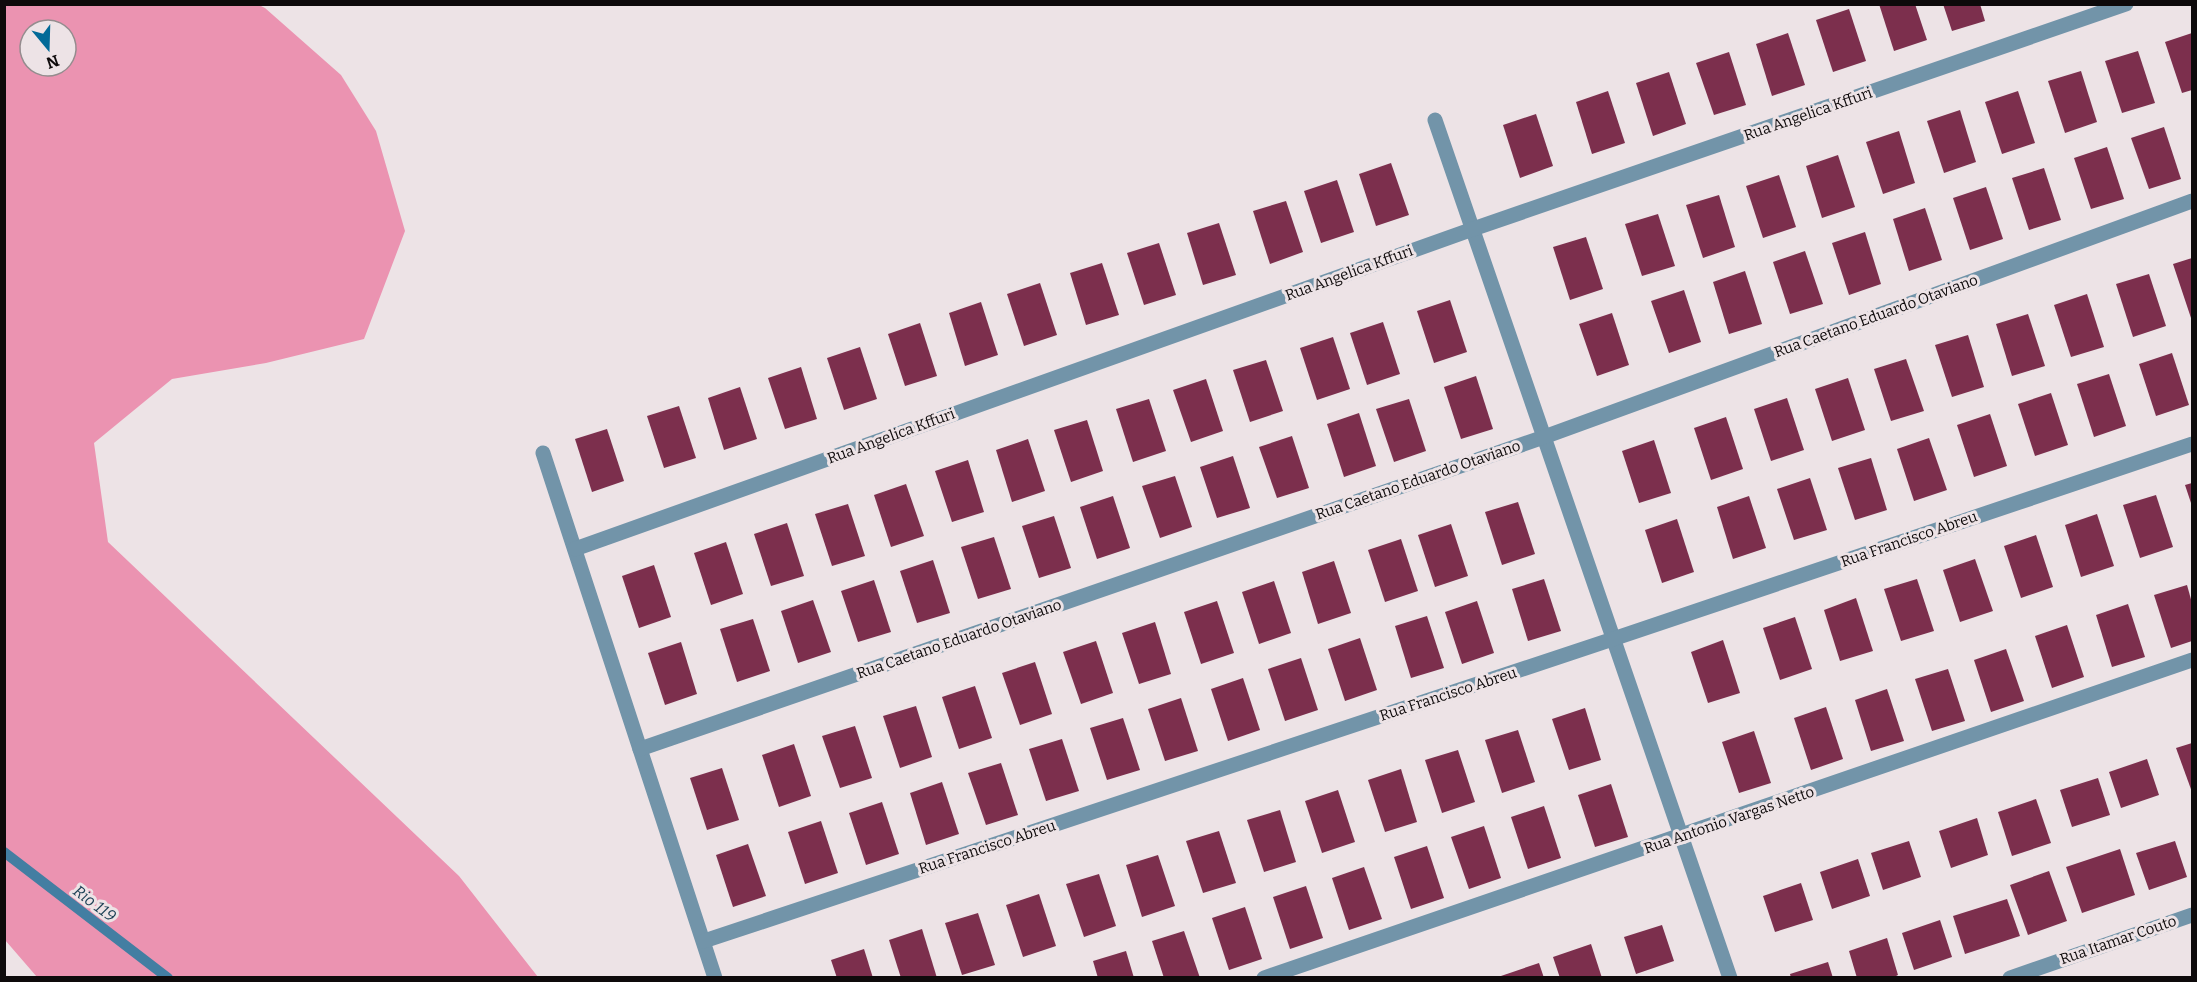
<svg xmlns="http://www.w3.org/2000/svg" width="2197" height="982" font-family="Bitter,serif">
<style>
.forest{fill:#eb93b1;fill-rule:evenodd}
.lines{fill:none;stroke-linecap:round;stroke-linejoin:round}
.stream{stroke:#437ea2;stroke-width:10}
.building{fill:#7c2f4d}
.minor{stroke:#7294a9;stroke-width:15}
.labels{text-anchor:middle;stroke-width:6;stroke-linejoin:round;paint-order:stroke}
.street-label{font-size:15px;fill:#0e0a0b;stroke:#ede3e6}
.water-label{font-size:16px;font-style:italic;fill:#1a3f54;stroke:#ede3e6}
</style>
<rect width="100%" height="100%" fill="#ede3e6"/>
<path class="forest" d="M4,5H259L265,8L341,75L376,131L405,231L364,339L266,363L172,379L94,443L108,542L459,876L538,977H37L5,940ZM30,30H66V66H30Z"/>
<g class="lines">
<polyline class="stream" points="4,852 168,978"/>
</g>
<g class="building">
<polygon points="1879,4 1915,4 1927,40 1894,51"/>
<polygon points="1943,4 1980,4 1985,21 1952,31"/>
<polygon points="1849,9 1866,61 1833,72 1816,20"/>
<polygon points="1788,33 1805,85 1772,96 1756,44"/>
<polygon points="2192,33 2192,90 2182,93 2165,42"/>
<polygon points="2138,51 2155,103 2122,113 2105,61"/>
<polygon points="1729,52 1746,105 1714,115 1696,63"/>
<polygon points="2081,71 2097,122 2065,133 2048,81"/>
<polygon points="1669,72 1686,124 1653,136 1636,83"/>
<polygon points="1608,91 1625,143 1592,154 1576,102"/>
<polygon points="2018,91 2035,143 2002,154 1985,102"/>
<polygon points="1960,110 1976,162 1944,173 1927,121"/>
<polygon points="1536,114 1553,166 1520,178 1503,125"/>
<polygon points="2164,127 2181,179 2149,189 2131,138"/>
<polygon points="1899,131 1915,183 1883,194 1866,142"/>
<polygon points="2107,147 2124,199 2091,209 2074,158"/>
<polygon points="1838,155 1855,207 1822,218 1806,166"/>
<polygon points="1391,163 1409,215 1376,226 1359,174"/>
<polygon points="2044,168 2061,220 2029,230 2012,178"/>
<polygon points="1779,175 1796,227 1763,238 1746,186"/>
<polygon points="1337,180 1354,232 1321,243 1304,191"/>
<polygon points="1986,187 2003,239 1970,250 1953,198"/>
<polygon points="1719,195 1735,247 1703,258 1686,205"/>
<polygon points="1286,201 1303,252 1270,264 1253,211"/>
<polygon points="1925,208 1942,260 1909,271 1893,219"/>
<polygon points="1658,214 1675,266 1642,276 1625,224"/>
<polygon points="1219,223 1236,275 1203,285 1187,233"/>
<polygon points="1865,232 1881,284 1849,295 1832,243"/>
<polygon points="1586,237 1603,289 1570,300 1553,247"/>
<polygon points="1159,243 1176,295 1144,305 1127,253"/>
<polygon points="1805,251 1823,304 1790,314 1773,262"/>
<polygon points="2192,258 2192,321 2173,264"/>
<polygon points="1102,263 1119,315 1086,325 1070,273"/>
<polygon points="1745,271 1762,324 1729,334 1713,282"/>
<polygon points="2149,274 2166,326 2133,337 2116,284"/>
<polygon points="1040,283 1057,335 1024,346 1007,294"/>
<polygon points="1684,290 1701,342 1669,353 1651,301"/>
<polygon points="2087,294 2104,347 2071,357 2054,305"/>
<polygon points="1450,300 1467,352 1434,363 1417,311"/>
<polygon points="981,302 998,355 965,366 949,313"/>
<polygon points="1612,313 1629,365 1597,376 1579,324"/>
<polygon points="2028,314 2045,366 2012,376 1996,324"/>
<polygon points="1383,322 1400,374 1367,385 1350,333"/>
<polygon points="920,323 937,376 905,386 888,334"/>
<polygon points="1968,335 1984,387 1952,397 1935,345"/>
<polygon points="1333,337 1350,389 1317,400 1300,348"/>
<polygon points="860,347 877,399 844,410 827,358"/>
<polygon points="2172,353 2189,405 2156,416 2139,364"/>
<polygon points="1906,359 1924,411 1891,421 1874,369"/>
<polygon points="1266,360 1283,411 1250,422 1233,370"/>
<polygon points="801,367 817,419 785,429 768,378"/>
<polygon points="2109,374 2126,426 2094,437 2077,384"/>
<polygon points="1476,376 1493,429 1461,439 1444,387"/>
<polygon points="1848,378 1865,430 1832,441 1815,389"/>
<polygon points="1206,379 1223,431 1191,442 1173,390"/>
<polygon points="740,387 757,439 724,450 708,398"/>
<polygon points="2051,393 2068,445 2035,456 2018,404"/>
<polygon points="1787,398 1804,450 1771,461 1754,409"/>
<polygon points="1149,399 1166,451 1133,462 1116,409"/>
<polygon points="1409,399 1426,451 1394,462 1376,409"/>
<polygon points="679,406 696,458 664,468 647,416"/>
<polygon points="1359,413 1376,466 1344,477 1327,424"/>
<polygon points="1990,414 2007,466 1974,477 1957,425"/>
<polygon points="1726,417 1743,469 1711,480 1694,428"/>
<polygon points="1087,420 1103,471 1071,482 1054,430"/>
<polygon points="607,429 624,481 592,492 575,439"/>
<polygon points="1292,436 1309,488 1277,498 1259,447"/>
<polygon points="1929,438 1947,490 1914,501 1897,449"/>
<polygon points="1028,439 1045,491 1012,502 996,450"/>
<polygon points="1654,440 1671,493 1639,503 1622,451"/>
<polygon points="1233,456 1250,508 1217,518 1200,467"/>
<polygon points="1871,458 1887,510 1855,520 1838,468"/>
<polygon points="968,460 984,512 952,522 935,471"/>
<polygon points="1175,476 1192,527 1160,538 1142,486"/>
<polygon points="1810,478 1827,530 1794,540 1777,489"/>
<polygon points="2192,483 2192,506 2185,485"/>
<polygon points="906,484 924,536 891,547 874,495"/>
<polygon points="2156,495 2173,547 2140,558 2123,505"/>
<polygon points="1113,496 1130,548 1097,559 1080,507"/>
<polygon points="1749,496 1766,548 1733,559 1717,507"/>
<polygon points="1518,502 1535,554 1502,565 1485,512"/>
<polygon points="848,504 865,556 832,566 815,514"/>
<polygon points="2097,514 2114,566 2081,577 2065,525"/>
<polygon points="1054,516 1071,568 1039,578 1022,526"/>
<polygon points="1677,519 1694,572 1662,583 1645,530"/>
<polygon points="787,523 804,576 771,586 754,534"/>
<polygon points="1451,524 1468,576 1435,587 1418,535"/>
<polygon points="2036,535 2053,587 2021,598 2004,546"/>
<polygon points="994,537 1011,589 978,599 961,547"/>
<polygon points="1401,539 1418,591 1385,602 1368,550"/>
<polygon points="726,542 743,594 711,605 694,553"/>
<polygon points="1975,559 1993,611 1960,622 1943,570"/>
<polygon points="933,560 950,613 917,623 900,571"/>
<polygon points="1334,561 1351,613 1318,624 1302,572"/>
<polygon points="654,565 671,617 639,628 622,576"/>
<polygon points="1544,579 1561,631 1528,641 1512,589"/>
<polygon points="1917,579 1934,631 1901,641 1884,589"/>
<polygon points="874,580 891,632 858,642 841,591"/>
<polygon points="1274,581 1291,633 1259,644 1242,592"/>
<polygon points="2187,585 2192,603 2192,641 2171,648 2154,595"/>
<polygon points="1856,598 1873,651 1840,661 1824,610"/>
<polygon points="813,600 831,652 798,663 781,611"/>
<polygon points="1217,601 1234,653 1201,664 1184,612"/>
<polygon points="1477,601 1494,653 1462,664 1445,612"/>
<polygon points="2128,604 2145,657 2112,667 2096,615"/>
<polygon points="1427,616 1444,668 1411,678 1395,626"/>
<polygon points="1795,617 1812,669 1780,680 1763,628"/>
<polygon points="753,619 770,671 737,682 720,629"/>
<polygon points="1155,622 1171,674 1139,684 1122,633"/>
<polygon points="2067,625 2084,677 2052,688 2035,636"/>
<polygon points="1360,638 1377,690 1345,701 1328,649"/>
<polygon points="1723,640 1740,693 1708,703 1691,652"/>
<polygon points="1096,641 1113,693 1081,704 1063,652"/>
<polygon points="681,642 697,694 665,705 648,653"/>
<polygon points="2006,649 2024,701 1991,712 1974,660"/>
<polygon points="1301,658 1318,710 1285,721 1268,669"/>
<polygon points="1035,662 1052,714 1020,725 1002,673"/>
<polygon points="1948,669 1965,721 1932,731 1915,679"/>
<polygon points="1243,678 1260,730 1228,741 1211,689"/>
<polygon points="975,686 992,738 959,749 942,697"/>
<polygon points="1887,689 1904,741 1871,751 1855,700"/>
<polygon points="1181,698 1198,751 1165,761 1148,709"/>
<polygon points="916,706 932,757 900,768 883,716"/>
<polygon points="1826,707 1843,759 1811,770 1794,718"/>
<polygon points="1585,708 1601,760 1569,770 1552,719"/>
<polygon points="1123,718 1140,770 1107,780 1090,728"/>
<polygon points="855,726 872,778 840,788 822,736"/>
<polygon points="1518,730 1535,782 1502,793 1485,740"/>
<polygon points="1754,731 1771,783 1739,793 1722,742"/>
<polygon points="1062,739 1079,791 1046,801 1029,749"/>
<polygon points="2192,743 2192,792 2176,748"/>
<polygon points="794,744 811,796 779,807 762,755"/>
<polygon points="1458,750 1475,802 1442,813 1425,760"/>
<polygon points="2147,759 2159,795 2121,808 2109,772"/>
<polygon points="1001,763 1018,815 986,825 968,773"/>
<polygon points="722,768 739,820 707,830 690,778"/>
<polygon points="1401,769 1417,822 1385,832 1368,780"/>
<polygon points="2098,778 2110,815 2072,827 2060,790"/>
<polygon points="942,782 959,834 926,845 910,793"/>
<polygon points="1611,784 1628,837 1595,847 1578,795"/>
<polygon points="1338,790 1355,842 1322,853 1305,801"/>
<polygon points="2036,799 2051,843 2012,856 1998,812"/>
<polygon points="882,802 899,854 866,865 849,813"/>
<polygon points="1544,806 1561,858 1528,869 1511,817"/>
<polygon points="1280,810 1296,862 1264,872 1247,820"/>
<polygon points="1977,818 1988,855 1951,868 1939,831"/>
<polygon points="821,821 838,873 805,884 788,832"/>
<polygon points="1484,826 1501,878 1469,889 1451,837"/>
<polygon points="1219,831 1236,883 1203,893 1186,841"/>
<polygon points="1909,841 1921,877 1883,890 1871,853"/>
<polygon points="2175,841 2187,877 2149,890 2136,853"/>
<polygon points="748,844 766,896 733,907 716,855"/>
<polygon points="1427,846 1444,898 1411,909 1394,857"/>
<polygon points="2120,849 2135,895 2082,913 2066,867"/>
<polygon points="1158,855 1175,906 1142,917 1126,865"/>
<polygon points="1858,859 1870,896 1832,909 1820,872"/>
<polygon points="1364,867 1382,919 1349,930 1332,878"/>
<polygon points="2049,871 2067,921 2028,935 2010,885"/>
<polygon points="1099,874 1116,926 1084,937 1066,884"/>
<polygon points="1801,883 1813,920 1775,932 1763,896"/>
<polygon points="1306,886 1323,938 1290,949 1273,897"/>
<polygon points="1039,894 1056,946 1023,957 1006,905"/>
<polygon points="2007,899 2020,936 1965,954 1953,916"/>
<polygon points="1245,907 1262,959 1229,970 1212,918"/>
<polygon points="978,913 995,965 962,975 945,923"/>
<polygon points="1940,920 1952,957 1914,970 1902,933"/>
<polygon points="1662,925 1674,961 1636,974 1624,937"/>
<polygon points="922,929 937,978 901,978 889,940"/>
<polygon points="1184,931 1200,978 1164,978 1152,941"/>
<polygon points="1887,938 1898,975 1892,978 1857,978 1849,951"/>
<polygon points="1591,944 1602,978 1560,978 1553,957"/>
<polygon points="864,949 873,978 837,978 831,960"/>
<polygon points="1126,951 1134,978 1098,978 1093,961"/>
<polygon points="1828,962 1833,978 1791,978 1790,974"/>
<polygon points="1539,963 1544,978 1498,978 1498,977"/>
</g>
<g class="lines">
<g class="minor">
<polyline points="1435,120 1730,978"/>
<polyline points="543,453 715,978"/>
<polyline points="575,549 1473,229 2126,4"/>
<polyline points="640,749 1544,437 2192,201"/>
<polyline points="704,941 1613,639 2192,444"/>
<polyline points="1264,978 2192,660"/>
<polyline points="2010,978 2192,915"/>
</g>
</g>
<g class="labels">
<g class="street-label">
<text transform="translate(1808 114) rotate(-19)" y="5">Rua Angelica Kffuri</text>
<text transform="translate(1349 273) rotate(-20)" y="5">Rua Angelica Kffuri</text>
<text transform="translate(1876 316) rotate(-20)" y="5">Rua Caetano Eduardo Otaviano</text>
<text transform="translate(891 436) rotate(-20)" y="5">Rua Angelica Kffuri</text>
<text transform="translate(1418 480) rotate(-19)" y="5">Rua Caetano Eduardo Otaviano</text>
<text transform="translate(1909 539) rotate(-19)" y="5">Rua Francisco Abreu</text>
<text transform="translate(959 639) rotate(-19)" y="5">Rua Caetano Eduardo Otaviano</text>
<text transform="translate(1448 694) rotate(-18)" y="5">Rua Francisco Abreu</text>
<text transform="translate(1729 820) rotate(-19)" y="5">Rua Antonio Vargas Netto</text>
<text transform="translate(987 847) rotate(-18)" y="5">Rua Francisco Abreu</text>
<text transform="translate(2118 940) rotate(-19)" y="5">Rua Itamar Couto</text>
</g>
<g class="water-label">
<text transform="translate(95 903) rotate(37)" y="6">Rio 119</text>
</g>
</g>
<rect width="2197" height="982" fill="none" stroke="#0e0a0b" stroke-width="12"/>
<g transform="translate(48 48) rotate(161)"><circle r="28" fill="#ede3e6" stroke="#948c8e" stroke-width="1.5"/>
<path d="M0-4.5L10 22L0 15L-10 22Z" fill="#026a98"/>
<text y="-9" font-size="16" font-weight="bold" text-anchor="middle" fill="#0e0a0b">N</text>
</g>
</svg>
